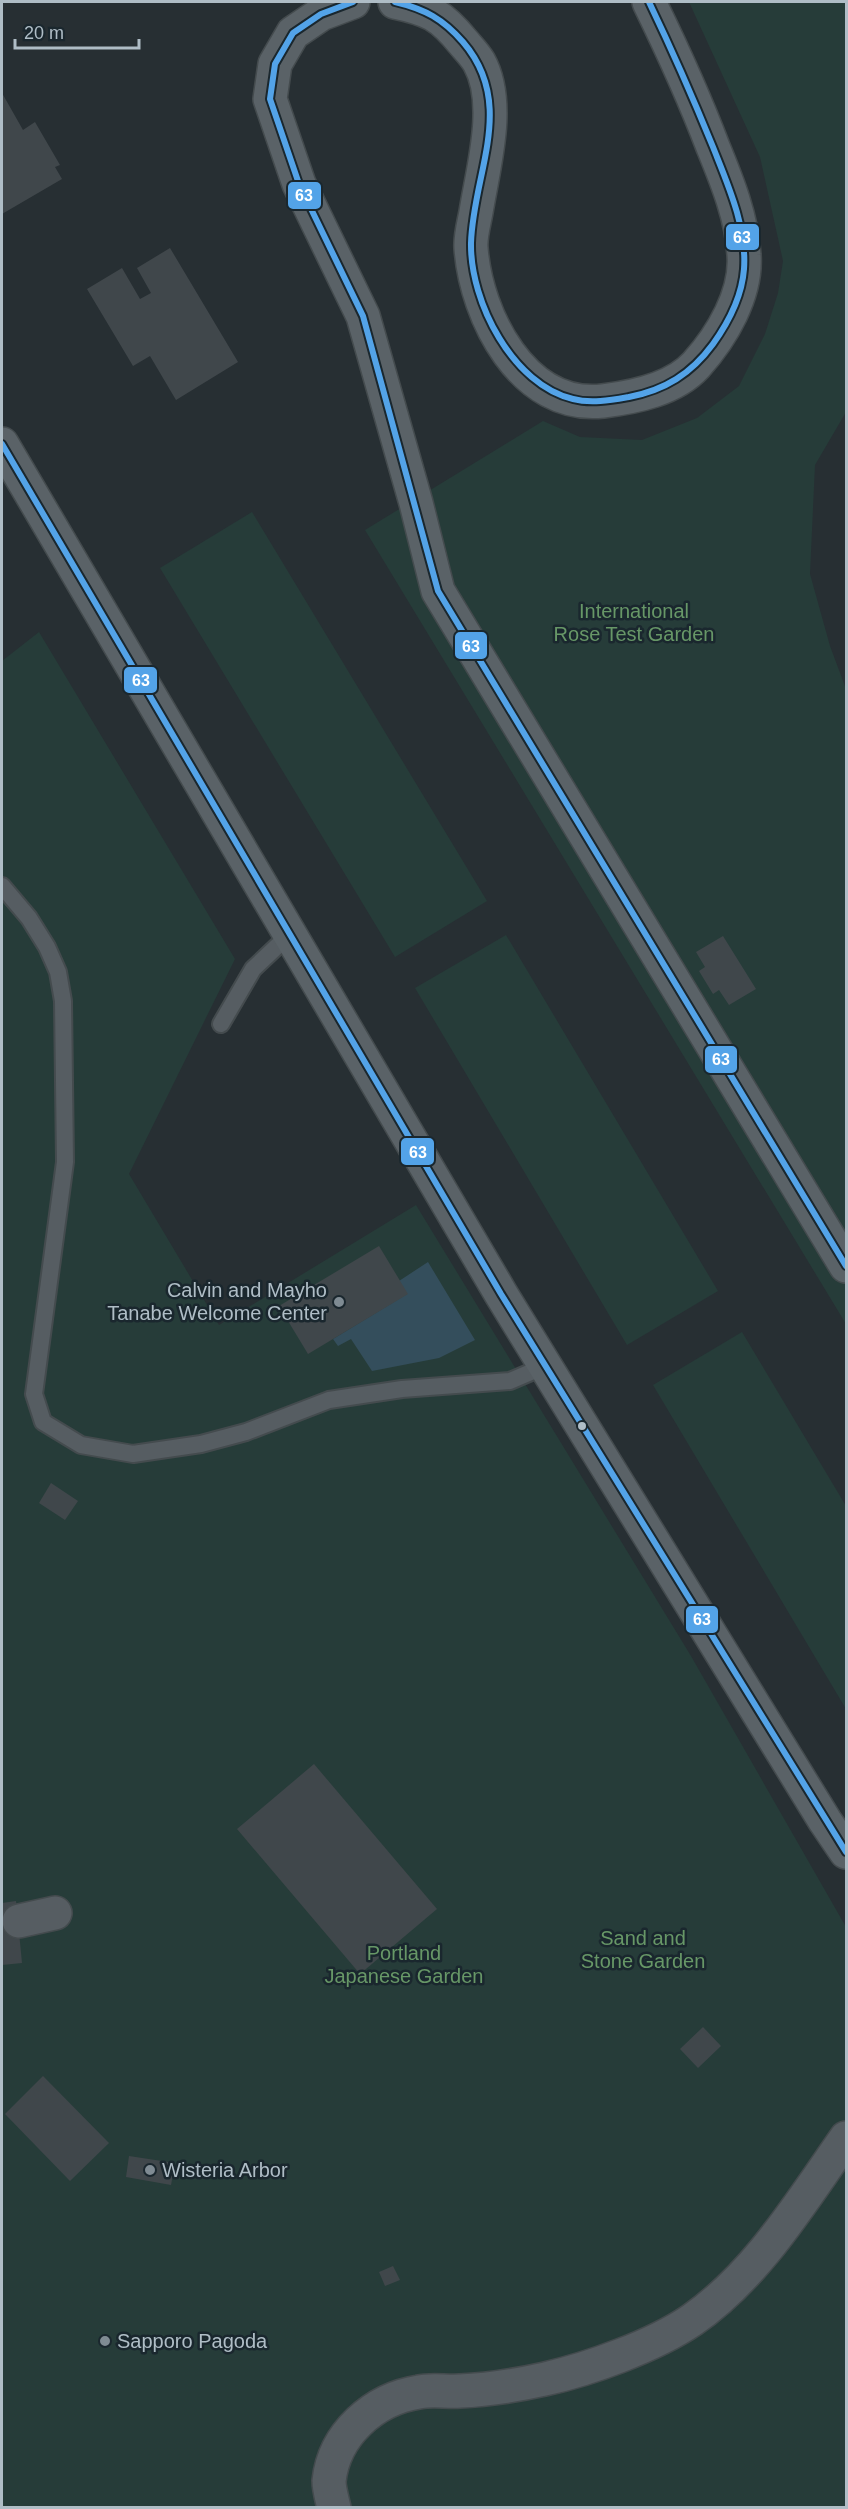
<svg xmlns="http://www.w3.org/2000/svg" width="848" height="2509" font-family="Helvetica,sans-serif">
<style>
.green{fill:#263c39}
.water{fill:#344e5c}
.building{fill:#40474b}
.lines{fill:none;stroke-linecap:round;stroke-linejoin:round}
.lane-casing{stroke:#444b4e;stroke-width:20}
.street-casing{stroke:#444b4e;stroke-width:36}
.secondary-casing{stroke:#444b4e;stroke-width:36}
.lane{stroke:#565d62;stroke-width:16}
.street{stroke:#565d62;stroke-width:33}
.secondary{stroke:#5a6267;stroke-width:33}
.bus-1-casing{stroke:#1a272e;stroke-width:10}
.bus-1{stroke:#53a3e8;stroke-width:6}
.poi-dot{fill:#7f8b93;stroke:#1a272e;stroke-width:2}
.bus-dot{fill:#afbdc6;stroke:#1a272e;stroke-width:2}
.labels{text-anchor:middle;stroke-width:5;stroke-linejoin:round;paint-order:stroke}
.park-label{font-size:20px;fill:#679767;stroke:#1a272e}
.poi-label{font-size:20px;fill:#afbdc6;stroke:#1a272e;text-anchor:start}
.line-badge{stroke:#1a272e;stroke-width:2}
.badge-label{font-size:16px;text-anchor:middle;font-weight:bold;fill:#fff}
</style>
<rect width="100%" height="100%" fill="#272f33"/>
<g class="green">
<polygon points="689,2 846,2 846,412 815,465 810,574 830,646 846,689 846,1324 365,530 543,421 580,437 642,440 697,418 739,386 765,334 778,293 783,261 760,157"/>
<polygon points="252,512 487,901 395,957 160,568"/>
<polygon points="39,632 235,959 129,1174 219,1325 416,1205 691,1656 846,1927 846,2507 2,2508 2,661"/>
<polygon points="506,935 718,1291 627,1345 415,988"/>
<polygon points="742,1332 846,1506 846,1709 653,1385"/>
</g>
<polygon class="water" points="428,1262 475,1340 439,1358 372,1371 351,1339 338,1346 333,1339 407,1294 399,1281"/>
<g class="building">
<polygon points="2,93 23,130 35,122 60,165 55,167 62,179 2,214"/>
<polygon points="170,248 238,362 176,400 150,356 133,366 87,289 122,268 140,299 151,293 137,268"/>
<polygon points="723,936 756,989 729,1005 719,990 713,994 699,971 705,967 696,952"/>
<polygon points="379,1246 408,1294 308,1354 279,1306"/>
<polygon points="51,1483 78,1501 65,1520 39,1503"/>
<polygon points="314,1764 437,1909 360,1974 237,1829"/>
<polygon points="16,1901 22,1963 2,1965 2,1903"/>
<polygon points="703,2027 721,2046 698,2068 680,2049"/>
<polygon points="43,2076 109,2143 70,2181 5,2114"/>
<polygon points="129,2156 175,2163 171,2185 126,2177"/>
<polygon points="393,2266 400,2280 385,2286 379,2272"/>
</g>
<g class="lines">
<g class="lane-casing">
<g id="lane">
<polyline points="2,886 29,918 47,947 58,972 63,1001 65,1162 34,1394 43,1422 81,1445 133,1454 201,1444 246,1432 329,1400 402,1389 510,1381 545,1366"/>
<polyline points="221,1024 253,969 289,935"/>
</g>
</g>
<g class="street-casing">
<g id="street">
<polyline points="19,1921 55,1913"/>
<path d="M334,2508C332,2499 329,2489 329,2481C334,2434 374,2399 419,2392C432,2389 446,2392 460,2391C487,2390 518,2385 545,2379C589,2369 654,2346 692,2320C757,2275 801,2202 846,2138"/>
</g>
</g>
<g class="secondary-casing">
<g id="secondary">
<polyline points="353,2 321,14 293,33 275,64 270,99 299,184 363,316 416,503 438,591 846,1266"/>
<path d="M395,2C429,9 441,15 463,42C468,48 475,55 479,62C502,103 483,168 476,212C474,223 470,237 471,248C476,316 523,410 603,401C636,397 674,389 696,365C722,336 747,294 744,255C742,218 727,181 713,147C694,97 672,49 649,2"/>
<polyline points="2,444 501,1294 825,1821 846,1852"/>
</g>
</g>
<use href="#lane" class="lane"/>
<use href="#street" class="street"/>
<use href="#secondary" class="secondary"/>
<g class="bus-1-casing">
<g id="bus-1">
<polyline points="353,2 321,14 293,33 275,64 270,99 299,184 363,316 438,591 846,1266"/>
<path d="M395,2C425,9 443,19 463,42C517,105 473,173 471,243C470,302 513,385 573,399C591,404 612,400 629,397C665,390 691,374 713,344C728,323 742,296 744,269C747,227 728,185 713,147C693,98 672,50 649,2"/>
<polyline points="2,444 501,1294 846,1852"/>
</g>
</g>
<use href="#bus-1" class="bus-1"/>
</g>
<g class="poi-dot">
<circle cx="339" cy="1302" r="6"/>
<circle cx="150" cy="2170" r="6"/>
<circle cx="105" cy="2341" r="6"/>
</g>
<circle class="bus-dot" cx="582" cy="1426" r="5"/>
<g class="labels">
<g class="park-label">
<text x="634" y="618">International<tspan x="634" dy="23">Rose Test Garden</tspan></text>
<text x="643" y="1945">Sand and<tspan x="643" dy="23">Stone Garden</tspan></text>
<text x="404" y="1960">Portland<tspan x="404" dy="23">Japanese Garden</tspan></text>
</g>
<g class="poi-label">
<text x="327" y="1297" text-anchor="end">Calvin and Mayho<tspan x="327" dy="23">Tanabe Welcome Center</tspan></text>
<text x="162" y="2177">Wisteria Arbor</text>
<text x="117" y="2348">Sapporo Pagoda</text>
</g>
</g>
<g class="line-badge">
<rect x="287" y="181" width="35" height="29" rx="6" fill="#53a3e8"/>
<rect x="725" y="223" width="35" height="28" rx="6" fill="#53a3e8"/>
<rect x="454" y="631" width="34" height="29" rx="6" fill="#53a3e8"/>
<rect x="123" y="666" width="35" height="28" rx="6" fill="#53a3e8"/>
<rect x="704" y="1045" width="34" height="29" rx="6" fill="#53a3e8"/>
<rect x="400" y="1137" width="35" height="29" rx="6" fill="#53a3e8"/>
<rect x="685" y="1605" width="34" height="29" rx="6" fill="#53a3e8"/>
</g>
<g class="badge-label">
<text x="304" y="201">63</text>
<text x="742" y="243">63</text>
<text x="471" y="652">63</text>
<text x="141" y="686">63</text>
<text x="721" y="1065">63</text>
<text x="418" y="1158">63</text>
<text x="702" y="1625">63</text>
</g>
<rect width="848" height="2509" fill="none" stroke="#afbdc6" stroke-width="6"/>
<path d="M15 39v9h124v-9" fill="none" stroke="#afbdc6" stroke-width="3"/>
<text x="24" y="39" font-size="18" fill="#afbdc6" stroke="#1a272e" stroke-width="4.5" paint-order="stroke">20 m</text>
</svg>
